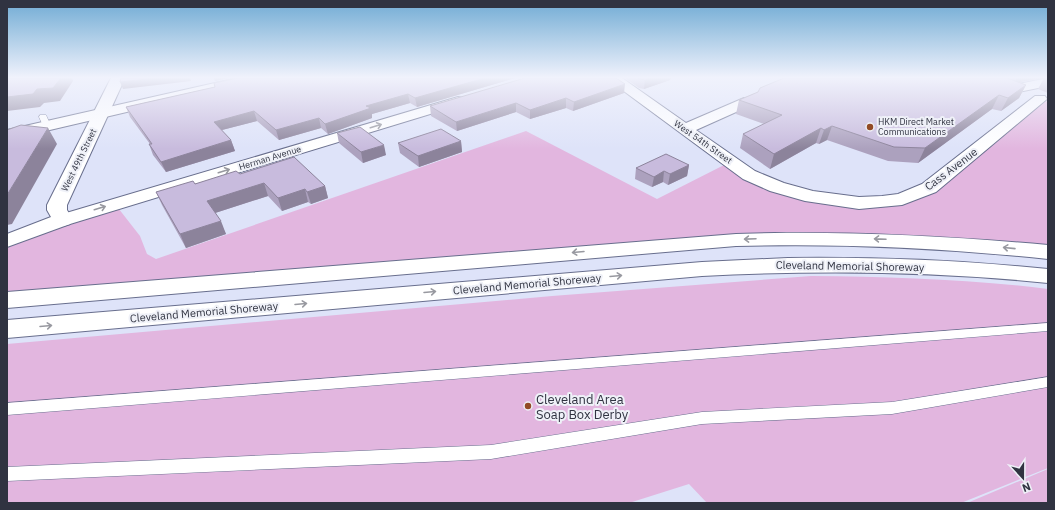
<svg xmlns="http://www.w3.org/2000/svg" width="1055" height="510" font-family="'IBM Plex Sans',sans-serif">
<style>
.green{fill:#e2b6df}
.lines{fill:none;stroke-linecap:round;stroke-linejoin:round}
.lane-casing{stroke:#686e8d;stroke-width:1}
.street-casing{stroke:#686e8d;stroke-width:2}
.secondary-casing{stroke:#686e8d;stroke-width:2}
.highway-casing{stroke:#686e8d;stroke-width:2}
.lane{fill:#fff;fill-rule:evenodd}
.street{fill:#fff;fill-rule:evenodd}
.secondary{fill:#fff;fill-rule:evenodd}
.highway{fill:#fff;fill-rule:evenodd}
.wall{fill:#aca1be}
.shaded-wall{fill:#8c839b}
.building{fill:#c8bbdd;stroke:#8c839b}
.oneway{stroke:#9899a0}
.poi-dot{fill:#924b26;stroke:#eff1f8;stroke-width:1.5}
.labels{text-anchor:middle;stroke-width:4;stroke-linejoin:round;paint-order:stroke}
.far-poi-label{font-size:9px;fill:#303341;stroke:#eff1f8;text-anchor:start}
.far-street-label{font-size:9px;fill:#303341;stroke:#eff1f8}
.street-label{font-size:11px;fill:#303341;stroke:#eff1f8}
.near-poi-label{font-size:13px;fill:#303341;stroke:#eff1f8;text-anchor:start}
</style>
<rect width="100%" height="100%" fill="#dee3f9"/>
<g class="green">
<polygon points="1040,99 1048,102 1048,252 773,239 7,300 7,241 115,204 140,236 147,254 156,259 526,131 657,199 730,162 812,197 902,199"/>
<path d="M811,276C891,277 969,279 1048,289V468L961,503H707L689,484L629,503H7V344L552,296Z"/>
<polygon points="1048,469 1048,503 967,503"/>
</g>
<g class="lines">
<g class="lane-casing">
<g id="lane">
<polygon points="40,115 46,115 51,126 50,128 44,128 39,117"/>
<polygon points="1048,323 1048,331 7,415 7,403"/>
<polygon points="1048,377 1048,387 892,414 702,424 491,459 7,481 7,467 491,445 702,412 892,402"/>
</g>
</g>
<g class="street-casing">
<g id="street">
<polygon points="237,78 262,78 255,82 7,140 7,130"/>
<polygon points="606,78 622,78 686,123 744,98 754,98 756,101 754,104 696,130 755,171 784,183 813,191 859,197 882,196 898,194 922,184 1035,96 1045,96 1047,99 936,192 902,205 859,209 805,201 770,191 743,179"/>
<polygon points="1048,78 1048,86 1013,93 1008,92 1006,89 1008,86"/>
<polygon points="458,97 463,98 465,101 463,104 70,224 63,226 56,224 53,220 56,216"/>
</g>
</g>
<g class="secondary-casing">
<polygon id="secondary" points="111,78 125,78 67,205 67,210 73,220 70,224 7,247 7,234 51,217 47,210 47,205"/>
</g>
<g class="highway-casing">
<g id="highway">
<path d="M775,233C867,232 957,237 1048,245V259C944,248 840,243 736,246L7,308V292L736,234Z"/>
<path d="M788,258C875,257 961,260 1048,269V283C933,271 818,270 702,276L7,338V320L702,262Z"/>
</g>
</g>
<use href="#lane" class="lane"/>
<use href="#street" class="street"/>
<use href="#secondary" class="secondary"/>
<use href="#highway" class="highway"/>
</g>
<g class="wall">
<polygon points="238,78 515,78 417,107 410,103 372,114 372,118 328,134 321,128 279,140 257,121 222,130 231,140 235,151 166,172 153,155 149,144 150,144 130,117 126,107 215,87"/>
<polygon points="625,78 671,78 670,80 644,89 639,88"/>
<polygon points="784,78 1043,78 1019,82 1026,85 1019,98 1001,111 992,109 918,163 888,161 827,140 819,144 816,143 770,169 740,148 743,134 764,124 736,114 739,100 758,92"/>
<polygon points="1044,78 1048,78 1048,93 1038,89"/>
<polygon points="624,93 573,111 566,108 530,119 516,112 457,131 431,116 430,106"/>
<polygon points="337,133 386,155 363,163 339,143"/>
<polygon points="461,141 462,152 419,167 400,153 398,143"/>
<polygon points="689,165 687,176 668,185 663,182 652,187 635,179 636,168"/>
<polygon points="240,174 325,186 328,198 311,204 308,202 282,211 268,196 215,213 226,234 186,248 162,205 156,192"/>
</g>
<g class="shaded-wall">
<polygon points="58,78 72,78 73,81 60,101 44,103 40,107 7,111 7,97 37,89"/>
<polygon points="157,78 190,78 191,81 123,89 120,82"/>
<polygon points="214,78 230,78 215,81"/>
<polygon points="485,78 515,78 417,107 415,98"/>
<polygon points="652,78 671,78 670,80 644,89 645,80"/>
<polygon points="1017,78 1043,78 1014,83"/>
<polygon points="625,84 624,93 573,111 574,102"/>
<polygon points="1026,85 1019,98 1001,111 1008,98"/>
<polygon points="408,94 410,103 372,114 372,118 328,134 325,124 366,106"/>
<polygon points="999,95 992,109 918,163 925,148"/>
<polygon points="566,98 566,108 530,119 530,110"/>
<polygon points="516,103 516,112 457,131 456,122"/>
<polygon points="254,111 257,121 218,131 214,122"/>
<polygon points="319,118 321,128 279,140 276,130"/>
<polygon points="832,126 827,140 819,144 824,130"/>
<polygon points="48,128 57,144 12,224 7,225 7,195"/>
<polygon points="821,128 816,143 770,169 774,154"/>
<polygon points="231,140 235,151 166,172 161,162"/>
<polygon points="461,141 462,152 419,167 418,156"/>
<polygon points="384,145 386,155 363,163 361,152"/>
<polygon points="689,165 687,176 668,185 670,174"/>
<polygon points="664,171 663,182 652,187 654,177"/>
<polygon points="264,183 268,196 212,214 207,201"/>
<polygon points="325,186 328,198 311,204 307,192"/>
<polygon points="305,189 308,202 282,211 278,198"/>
<polygon points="221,221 226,234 186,248 180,234"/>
</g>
<g class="building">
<polygon points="7,78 61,78 53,88 37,89 33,94 7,97"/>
<polygon points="121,78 157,78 120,82"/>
<polygon points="238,78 485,78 415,98 408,94 366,106 371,108 325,124 319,118 276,130 254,111 214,122 231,140 161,162 149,144 152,144 126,107 215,87 214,83"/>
<polygon points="525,78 616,78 625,84 574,102 566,98 530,110 516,103 456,122 430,106"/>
<polygon points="638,78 652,78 645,80 640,79"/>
<polygon points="784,78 1007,78 1026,85 1008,98 999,95 925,148 894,147 832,126 824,130 821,128 774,154 743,134 782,115 739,100 758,92 760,88"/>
<polygon points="21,125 48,128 7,195 7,130"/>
<polygon points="360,127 384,145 361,152 337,133"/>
<polygon points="441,129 461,141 418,156 398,143"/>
<polygon points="666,154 689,165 670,174 664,171 654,177 636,168"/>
<polygon points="294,157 325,186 307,192 305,189 278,198 264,183 207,201 221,221 180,234 156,192 193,181 195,184 236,171 240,174"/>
</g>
<defs><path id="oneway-shaft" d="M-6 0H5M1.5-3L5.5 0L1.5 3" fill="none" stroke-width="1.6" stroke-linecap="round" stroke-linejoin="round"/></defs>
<g class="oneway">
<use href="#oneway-shaft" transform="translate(376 126) rotate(-17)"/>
<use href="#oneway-shaft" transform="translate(224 171) rotate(-17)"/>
<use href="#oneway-shaft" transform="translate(100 208) rotate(-17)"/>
<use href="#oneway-shaft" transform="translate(750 239) rotate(178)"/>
<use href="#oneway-shaft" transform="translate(880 239) rotate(-178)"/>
<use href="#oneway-shaft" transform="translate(1009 248) rotate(-174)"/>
<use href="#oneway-shaft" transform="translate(578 252) rotate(175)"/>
<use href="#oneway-shaft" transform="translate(616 276) rotate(-5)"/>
<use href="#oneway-shaft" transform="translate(430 292) rotate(-5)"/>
<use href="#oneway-shaft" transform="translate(301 304) rotate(-5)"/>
<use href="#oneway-shaft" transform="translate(46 326) rotate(-5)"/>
</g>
<linearGradient id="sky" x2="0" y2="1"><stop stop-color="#70abd4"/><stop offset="0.52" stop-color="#f0f2fc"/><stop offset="1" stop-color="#f0f2fc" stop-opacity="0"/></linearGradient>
<rect width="1055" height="149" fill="url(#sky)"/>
<g class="poi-dot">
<circle cx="870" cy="127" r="4"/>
<circle cx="528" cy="406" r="4"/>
</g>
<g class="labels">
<g class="far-poi-label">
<text x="878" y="125">HKM Direct Market<tspan x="878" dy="10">Communications</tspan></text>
</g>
<g class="far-street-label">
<text transform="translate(703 142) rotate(35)" y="3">West 54th Street</text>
<text transform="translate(270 158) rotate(-17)" y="3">Herman Avenue</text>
<text transform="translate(79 160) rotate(-64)" y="3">West 49th Street</text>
</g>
<g class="street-label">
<text transform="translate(951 169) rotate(-37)" y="4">Cass Avenue</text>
<text transform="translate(850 266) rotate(1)" y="4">Cleveland Memorial Shoreway</text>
<text transform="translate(527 284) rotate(-5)" y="4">Cleveland Memorial Shoreway</text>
<text transform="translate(204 312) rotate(-5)" y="4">Cleveland Memorial Shoreway</text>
</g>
<g class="near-poi-label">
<text x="536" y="404">Cleveland Area<tspan x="536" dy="15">Soap Box Derby</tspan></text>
</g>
</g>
<rect width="1055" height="510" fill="none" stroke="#303341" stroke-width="16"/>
<g transform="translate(1023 478) rotate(159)" stroke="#eff1f8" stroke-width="3" paint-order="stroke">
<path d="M0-3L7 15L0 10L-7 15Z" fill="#303341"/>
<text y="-6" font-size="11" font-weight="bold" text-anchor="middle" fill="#303341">N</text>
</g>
</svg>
